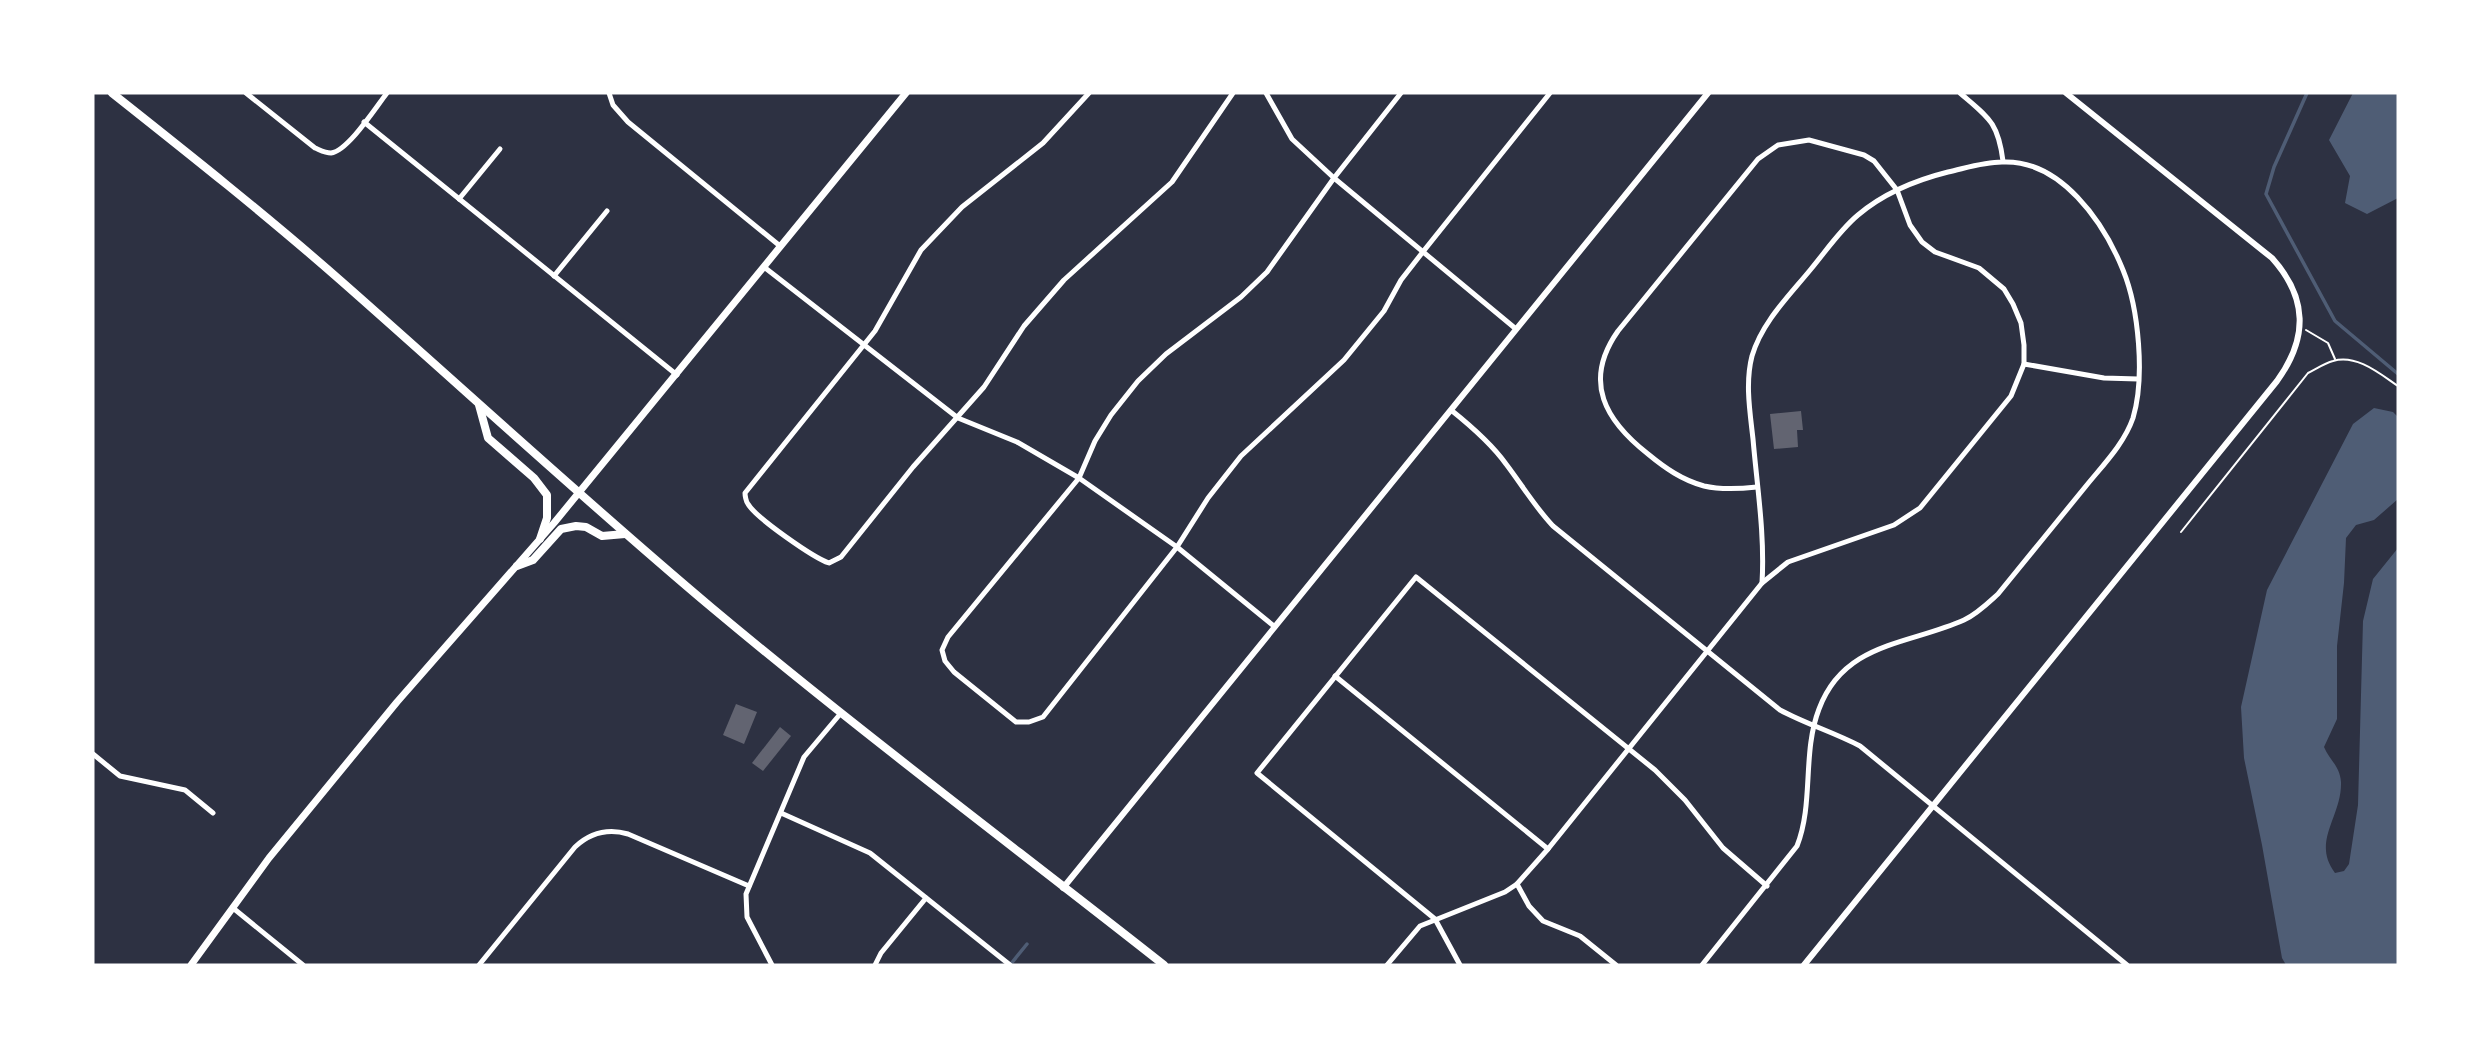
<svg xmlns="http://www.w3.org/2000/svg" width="2491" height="1058" font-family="'Noto Sans',sans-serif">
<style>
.water{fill:#4f5d75}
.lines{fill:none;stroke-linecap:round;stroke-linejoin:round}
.stream{stroke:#4f5d75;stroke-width:3.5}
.building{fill:#626471}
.path{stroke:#fff;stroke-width:2}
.minor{stroke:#fff;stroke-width:5}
.tertiary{stroke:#fff;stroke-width:6}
.secondary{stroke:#fff;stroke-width:7}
.primary{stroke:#fff;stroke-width:8}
</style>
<rect width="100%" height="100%" fill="#2d3142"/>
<g class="water">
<polygon points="2353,93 2398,93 2398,198 2367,214 2345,203 2350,176 2329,140"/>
<path d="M2374,408L2393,412L2398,417V499L2374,520L2356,525L2346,538L2344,583L2337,646V719L2324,747C2330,761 2340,766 2341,782C2342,817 2311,841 2335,873L2344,871L2349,864L2358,805L2363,621L2373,579L2398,548V965H2286L2282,958L2262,845L2244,758L2241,707L2267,590L2353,424Z"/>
</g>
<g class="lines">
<g class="stream">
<polyline points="2307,93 2274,167 2266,194 2335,321 2398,374"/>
<polyline points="1010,965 1027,944"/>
</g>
</g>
<g class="building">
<polygon points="1801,411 1803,430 1797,430 1798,447 1774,449 1770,414"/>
<polygon points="736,704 757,712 744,744 723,735"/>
<polygon points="780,727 791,736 763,771 752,763"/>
</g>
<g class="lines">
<g class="path">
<polyline points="2306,330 2328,343 2335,359"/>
<path d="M2181,532L2308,373C2316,369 2325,363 2333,361C2357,354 2380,374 2398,386"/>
</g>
<g class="minor">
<path d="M246,93L315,148C320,150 325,153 331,153C348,151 376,107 387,93"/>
<polyline points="609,93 613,105 628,122 780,246"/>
<path d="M1089,93L1043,143L962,207L921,250L875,331L745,493C745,495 746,502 748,504C756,518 814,558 829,563L841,557L913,467L984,387L1024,326L1064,280L1172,182L1233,93"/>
<polyline points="1266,93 1292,139 1334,178 1516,329"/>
<polyline points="1401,93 1334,178 1267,272 1241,297 1166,354 1138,381 1111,415 1095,441 1079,478 948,637 942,650 945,661 954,672 1016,722 1029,722 1043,717 1177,547 1208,498 1241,456 1344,360 1384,311 1401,280 1422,253 1550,93"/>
<path d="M1960,93C1989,118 1998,122 2003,161"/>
<polyline points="364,122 677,375"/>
<polyline points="459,199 500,149"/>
<polyline points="764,267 958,418 1017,442 1079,478 1177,547 1275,627"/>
<polyline points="554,276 607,211"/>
<polyline points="2024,364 2104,378 2138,379"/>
<path d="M1451,410C1471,426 1491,443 1506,464C1522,485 1535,507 1553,526L1780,710C1806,724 1833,732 1860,746L2127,965"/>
<polyline points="1335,676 1548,849"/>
<polyline points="93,754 120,776 185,790 213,813"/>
<polyline points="781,813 870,853 1010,965"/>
<polyline points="1517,884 1529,906 1543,921 1580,936 1616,965"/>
<polyline points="233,908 303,965"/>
<path d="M479,965L575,847C590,833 607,828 628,834L749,886"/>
<polyline points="772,965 747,917 746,894 804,757 841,713"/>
<polyline points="875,965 881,953 926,898"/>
<path d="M1387,965L1420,926L1505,892L1517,884L1548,849L1762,583L1788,562L1894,525L1920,508L2011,396L2024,364V345L2021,323L2013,304L2004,289L1979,268L1935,252L1922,242L1910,225L1897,190L1874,161L1864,155L1809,140L1778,145L1758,159L1618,331C1582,382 1606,421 1648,454C1665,468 1682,480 1704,486C1721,490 1739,489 1757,487"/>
<polyline points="1460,965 1435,919 1257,773 1416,577 1655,770 1685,800 1723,848 1767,886"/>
<path d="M1702,965L1797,846C1814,803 1802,753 1819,709C1844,642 1908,645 1964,620C1977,614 1987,604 1998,594C2027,558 2057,522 2086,486C2103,465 2124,444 2133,418C2145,378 2139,309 2123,270C2104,223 2061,159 2002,162C1984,162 1966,168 1948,172C1916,180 1884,193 1858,215C1840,230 1826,251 1811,269C1789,296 1762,322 1752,356C1745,383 1750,412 1753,439C1757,486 1765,535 1762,583"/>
</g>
<g class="tertiary">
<polyline points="1063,888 1708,93"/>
<path d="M1804,965L2277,381C2308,338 2308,298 2272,258L2066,93"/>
</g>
<polyline class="secondary" points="191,965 269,858 397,702 554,523 906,93"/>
<g class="primary">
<path d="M112,93C189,154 266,215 340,280C464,389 585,501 711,607C859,731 1013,846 1164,965"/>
<polyline points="479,405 488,438 534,478 547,495 547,518 540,539"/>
<polyline points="517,566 533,560 561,529 576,526 586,527 602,536 625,534"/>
</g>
</g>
<rect width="2491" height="1058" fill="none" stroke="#ffffff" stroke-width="189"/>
</svg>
